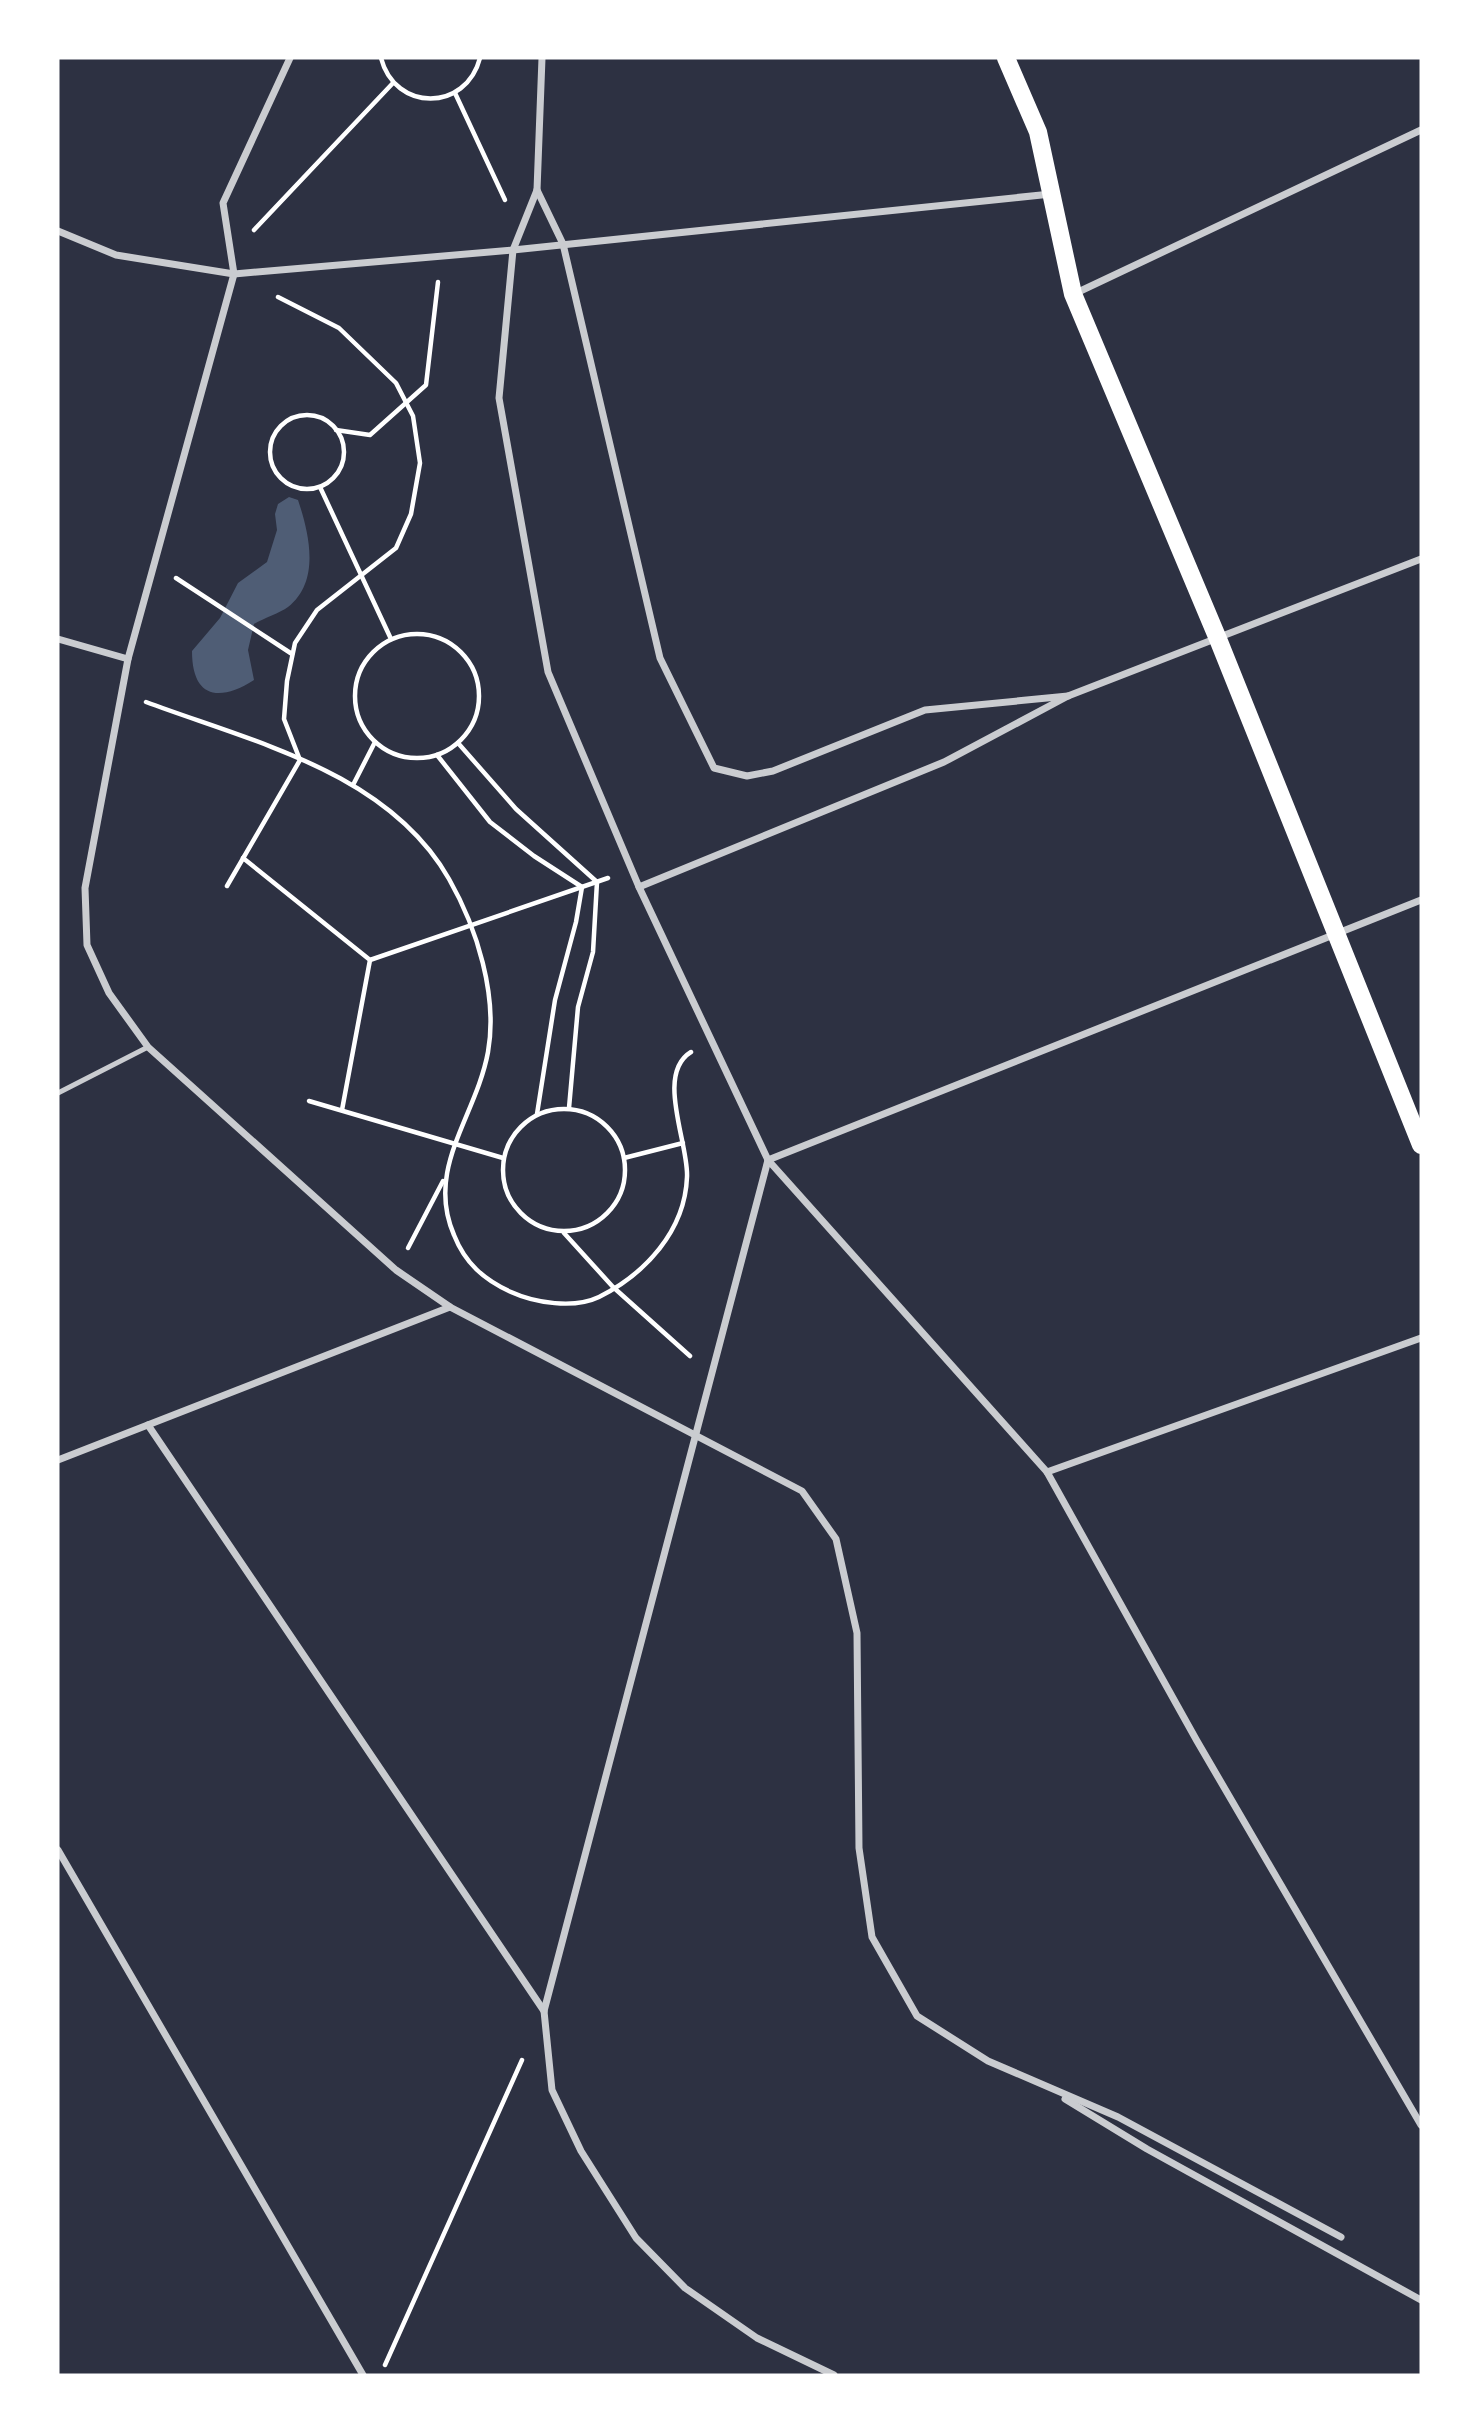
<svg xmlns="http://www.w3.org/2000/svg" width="1479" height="2433" font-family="Ubuntu,sans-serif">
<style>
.water{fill:#4f5d75}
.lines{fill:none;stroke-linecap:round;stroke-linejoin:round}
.path{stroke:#fff;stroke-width:4.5}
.service{stroke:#caccd0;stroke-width:5}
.minor{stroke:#caccd0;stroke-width:7}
.primary{stroke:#fff;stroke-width:18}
</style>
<rect width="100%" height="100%" fill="#2d3142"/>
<path class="water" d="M289,497L298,500C309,533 321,581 288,607C280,613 264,618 254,624L248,650L254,680C218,703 192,697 192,651L220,618L238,583L267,562L277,530L275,514L278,504Z"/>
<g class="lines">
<g class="path">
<path d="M381,58C395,112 466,112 480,58"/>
<polyline points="455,93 505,200"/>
<polyline points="254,230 393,83"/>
<circle cx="307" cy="452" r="37"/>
<polyline points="336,430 370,435 426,385 438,282"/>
<polyline points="320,487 391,639"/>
<polyline points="176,578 292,654"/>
<circle cx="417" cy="696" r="62"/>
<path d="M146,702C253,742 388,772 449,879C477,928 498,996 488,1052C476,1117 425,1168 454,1235C465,1263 484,1280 511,1292C535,1303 574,1309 599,1297C645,1274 685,1231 687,1177C689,1144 655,1074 691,1052"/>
<polyline points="458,743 516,809 597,882 593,952 578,1007 569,1108"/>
<polyline points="437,755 490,822 534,856 582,887 576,922 555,1000 537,1114"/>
<polyline points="353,785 375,742"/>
<polyline points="243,858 370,960 342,1110"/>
<polyline points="227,886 300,760 284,719 287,681 295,643 317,610 396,548 411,514 420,463 413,416 396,383 339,328 278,297"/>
<polyline points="370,960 608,878"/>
<polyline points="309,1101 503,1158"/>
<circle cx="564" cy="1170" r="61"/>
<polyline points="624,1158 683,1143"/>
<polyline points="564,1233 613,1287 690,1356"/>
<polyline points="408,1248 443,1181"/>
<polyline points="385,2365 522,2060"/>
</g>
<polyline class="service" points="58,1093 148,1047"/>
<g class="minor">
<polyline points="290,58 223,203 234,274 128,659 85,888 87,945 109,993 148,1047 396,1270 450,1307 802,1491 836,1539 857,1633 859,1848 872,1937 917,2016 988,2061 1118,2117 1341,2237"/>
<polyline points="542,58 537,190 513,250 499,398 548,672 639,887 768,1160 1047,1472 1197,1741 1421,2125"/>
<polyline points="537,190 563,244 660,658 714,768 747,776 773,771 925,710 1068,696"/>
<polyline points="58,231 116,255 234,274 513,250 1051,194"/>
<polyline points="1074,294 1421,130"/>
<polyline points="58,639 128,659"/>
<polyline points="639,887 944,762 1068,696 1421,559"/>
<polyline points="768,1160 544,2011 552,2090 581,2151 636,2238 685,2288 757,2338 834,2375"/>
<polyline points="768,1160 1421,900"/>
<polyline points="148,1425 544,2011"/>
<polyline points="58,1460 450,1307"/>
<polyline points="1047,1472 1421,1338"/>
<polyline points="58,1850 363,2375"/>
<polyline points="1065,2099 1147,2149 1421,2300"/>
</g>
<polyline class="primary" points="1006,58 1038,132 1073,294 1218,639 1421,1145"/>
</g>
<rect width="1479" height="2433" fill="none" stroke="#ffffff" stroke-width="119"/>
</svg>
